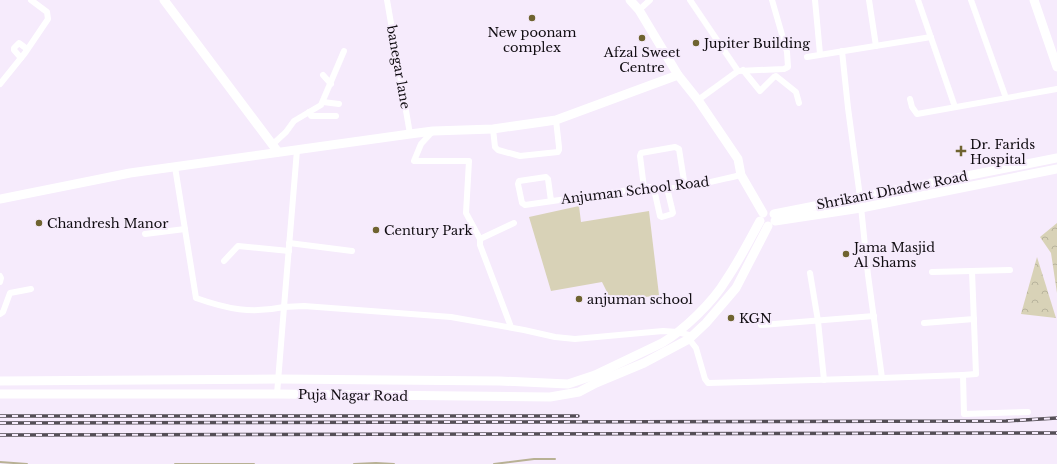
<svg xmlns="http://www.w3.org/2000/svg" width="1057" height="464" font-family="'Libre Baskerville',serif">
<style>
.forest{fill:url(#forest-crowns)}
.green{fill:#d8d2b7}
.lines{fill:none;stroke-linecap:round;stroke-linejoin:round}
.stream{stroke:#b8b194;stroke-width:2}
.street{stroke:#fff;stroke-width:6}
.secondary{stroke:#fff;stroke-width:9}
.rail-casing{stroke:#554f57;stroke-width:3.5}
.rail{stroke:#f6ebfc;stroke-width:2;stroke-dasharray:6;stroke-linecap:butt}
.poi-dot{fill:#6f6330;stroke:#f6ebfc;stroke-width:1.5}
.labels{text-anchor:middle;stroke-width:4;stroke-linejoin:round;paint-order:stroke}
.poi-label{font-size:13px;fill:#110d12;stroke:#f6ebfc;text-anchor:start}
.street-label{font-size:13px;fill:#110d12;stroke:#f6ebfc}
</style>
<defs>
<pattern id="forest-crowns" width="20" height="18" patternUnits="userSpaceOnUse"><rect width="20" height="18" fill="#d8d2b7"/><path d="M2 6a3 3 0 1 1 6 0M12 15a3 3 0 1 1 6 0" fill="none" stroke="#b8b39c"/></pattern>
</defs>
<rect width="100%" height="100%" fill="#f6ebfc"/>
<g class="forest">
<polygon points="1057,223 1057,293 1051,253 1040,237"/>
<polygon points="1037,257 1056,318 1021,314"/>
</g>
<polygon class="green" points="579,206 581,222 649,211 659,295 612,302 602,282 551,291 529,217"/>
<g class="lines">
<g class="stream">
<polyline points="0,462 27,464"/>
<polyline points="175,464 254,464"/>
<polyline points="354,464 376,463 394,464"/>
<polyline points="494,464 534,459 555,459"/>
</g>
<g class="street">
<polyline points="387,0 410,134"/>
<polyline points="690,0 738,71 698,100"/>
<polyline points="815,0 820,54"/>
<polyline points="869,0 876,46"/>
<polyline points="918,0 955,107"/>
<polyline points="971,0 1006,98"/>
<polyline points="639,10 650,0"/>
<polyline points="807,57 931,37"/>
<polyline points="21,58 14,50 14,48 19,43 27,49"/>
<polyline points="743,70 760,91 774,77 776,76 796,92 799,103"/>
<polyline points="738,71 784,69 788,67 787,52 772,0"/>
<polyline points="323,75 331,84"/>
<polyline points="0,84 25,53 48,19 47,12 31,0"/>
<polyline points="910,99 912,107 917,114 1057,89"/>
<polyline points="323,102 339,104"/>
<polyline points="309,112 311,116 336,116"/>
<polyline points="493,129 495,147 498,150 520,156 558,152 559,150 559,147 556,120"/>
<polyline points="433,131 421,144 414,161 469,161 466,213 480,239"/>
<polyline points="273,144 286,132 294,121 321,105 344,51"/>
<polyline points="297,150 284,307 304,306 451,317 524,330 555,337 575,339 663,331 678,332 692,336"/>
<path d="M175,167L196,298C227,309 251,314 284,307L277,394"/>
<polyline points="644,188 640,156 641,153 675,147 679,149 685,187"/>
<polyline points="654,189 660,216 662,217 672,214 673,213 667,188"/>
<path d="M551,201L548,179L546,177L519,181L518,184L522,203L525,205C566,199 608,193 650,187C674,193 717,180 741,175"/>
<polyline points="145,234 185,229"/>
<polyline points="289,243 352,251"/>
<polyline points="224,261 238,246 289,251"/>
<polyline points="932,272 1010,270"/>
<polyline points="810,273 818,321 824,380"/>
<polyline points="0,276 1,278 0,282"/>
<polyline points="0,314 3,312 10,293 31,289"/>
<polyline points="924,323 974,319"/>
<polyline points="761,325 874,316"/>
<polyline points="511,327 480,245 480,239 514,223"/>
<polyline points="689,339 696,348 705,379 708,383 882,378 868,275 860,197 848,108 842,51"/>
<polyline points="963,375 976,374 972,271"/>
<polyline points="882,378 963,375 964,414 1028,412"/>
</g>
<g class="secondary">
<polyline points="164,0 278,152"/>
<polyline points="630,0 639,10 678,75 698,100 738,159 741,175 763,213"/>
<polyline points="1034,0 1057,67"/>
<polyline points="0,199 130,173 410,134 433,131 493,129 556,120 678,75"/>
<polyline points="774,214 1057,158"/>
<polyline points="775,221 861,208 1057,169"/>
<path d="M0,381L279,379L500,381L568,384L595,375L662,343C684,330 713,302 726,280C739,261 749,241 760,221"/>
<polyline points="0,394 277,394 550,397 579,392 596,383 644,363 689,339 706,323 736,288 768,226"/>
</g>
<g class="rail-casing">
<g id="rail">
<polyline points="0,416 578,416"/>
<polyline points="0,423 1006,421 1057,418"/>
<polyline points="0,435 1057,433"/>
</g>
</g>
<use href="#rail" class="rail"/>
</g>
<g class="poi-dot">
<circle cx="532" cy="18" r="4"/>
<circle cx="642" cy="38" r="4"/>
<circle cx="696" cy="43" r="4"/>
<path d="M959 145h4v4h4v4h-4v4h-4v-4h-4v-4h4z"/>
<circle cx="39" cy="223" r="4"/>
<circle cx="376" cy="230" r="4"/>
<circle cx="846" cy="254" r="4"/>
<circle cx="579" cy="299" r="4"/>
<circle cx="731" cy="318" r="4"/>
</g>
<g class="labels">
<g class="poi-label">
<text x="532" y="37" text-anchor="middle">New poonam<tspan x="532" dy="15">complex</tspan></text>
<text x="704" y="48">Jupiter Building</text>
<text x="642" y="57" text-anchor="middle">Afzal Sweet<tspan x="642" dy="15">Centre</tspan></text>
<text x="970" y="149">Dr. Farids<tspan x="970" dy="15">Hospital</tspan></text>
<text x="47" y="228">Chandresh Manor</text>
<text x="384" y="235">Century Park</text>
<text x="854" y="252">Jama Masjid<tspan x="854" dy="15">Al Shams</tspan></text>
<text x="587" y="304">anjuman school</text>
<text x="739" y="323">KGN</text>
</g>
<g class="street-label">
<text transform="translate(399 67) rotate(80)" y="5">banegar lane</text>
<text transform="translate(635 190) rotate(-7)" y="5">Anjuman School Road</text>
<text transform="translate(892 190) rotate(-11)" y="5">Shrikant Dhadwe Road</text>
<text transform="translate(353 395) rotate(1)" y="5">Puja Nagar Road</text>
</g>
</g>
</svg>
